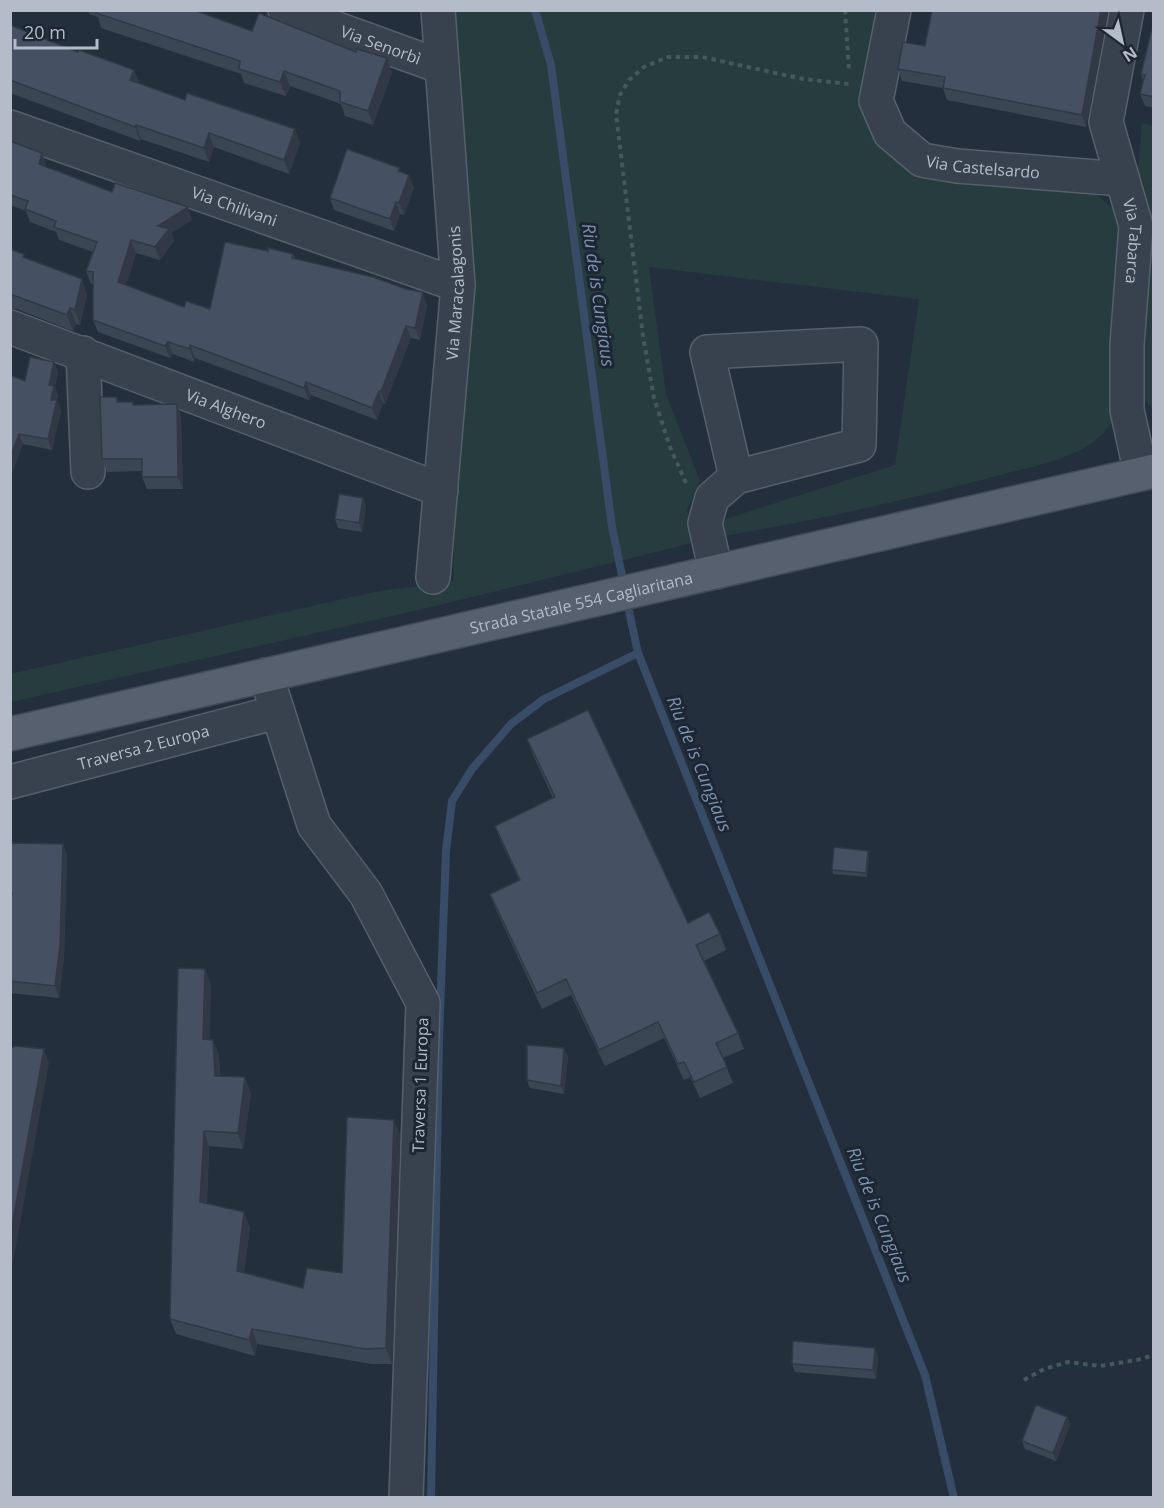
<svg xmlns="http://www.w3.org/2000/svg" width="1164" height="1508" font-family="'Open Sans',sans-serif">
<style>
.green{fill:#263c3f}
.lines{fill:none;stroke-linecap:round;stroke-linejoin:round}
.stream{stroke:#394c67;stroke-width:8}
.minor-casing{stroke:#565f6c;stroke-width:36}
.major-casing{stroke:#414a57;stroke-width:36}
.path{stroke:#44595c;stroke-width:4;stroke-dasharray:4.5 4.5;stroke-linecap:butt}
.minor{stroke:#38414e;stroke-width:33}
.major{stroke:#56606e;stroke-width:33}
.wall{fill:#3b4654}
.shaded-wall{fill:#303945}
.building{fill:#455162;stroke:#303945;stroke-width:1.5}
.labels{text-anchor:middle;stroke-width:6;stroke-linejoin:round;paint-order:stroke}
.street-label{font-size:16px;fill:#b4bcc9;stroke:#1d2633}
.water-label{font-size:18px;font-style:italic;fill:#7c92b1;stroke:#1d2633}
</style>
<rect width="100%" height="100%" fill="#242f3e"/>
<g class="green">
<path d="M450,11H885L860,108L875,134L902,164L932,179L1086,186L1111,207L1121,208L1114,419C1107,429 1100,439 1089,445C1059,463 1021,469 989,478C902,501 813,521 724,536L719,521L895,465L919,299L649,267L666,394L700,481L687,510L696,542L427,608L11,702L10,674L379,591L453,582L459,417Z"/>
<polygon points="1142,123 1154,126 1153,411 1144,397 1140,377 1150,255 1150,211 1138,174"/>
</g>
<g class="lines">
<g class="stream">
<polyline points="535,10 551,65 612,527 624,585"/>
<polyline points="626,597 638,653 925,1375 954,1498"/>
<polyline points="431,1498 439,1039 446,851 452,801 472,769 511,724 544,699 638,653"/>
</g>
<g class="minor-casing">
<g id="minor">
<path id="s1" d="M285,10L442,67"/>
<path id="s2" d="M894,10L876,101L890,133L922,160L957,166L1122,179"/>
<path id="s3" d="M1127,10L1106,122L1136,226L1127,345V410L1141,474"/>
<path id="s4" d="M10,127L458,285"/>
<path id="s5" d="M10,327L441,490"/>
<polyline points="83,353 88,472"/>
<polyline points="716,572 705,523 712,498 736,477 859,445 861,344 707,352 736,477"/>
<path id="s6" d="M433,577L458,285L438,10"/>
<polyline points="266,675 314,825 366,894 423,1003 406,1498"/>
<path id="s7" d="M10,782L277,712"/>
</g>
</g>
<g class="major-casing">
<g id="major">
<path id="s8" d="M10,734L1154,471"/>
</g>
</g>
<g class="path">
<polyline points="845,10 849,70"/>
<polyline points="686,483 670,447 654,398 643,336 616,114 620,95 629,80 644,67 668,57 702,57 803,79 849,84"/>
<polyline points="1024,1380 1044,1369 1068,1362 1100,1366 1137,1360 1154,1355"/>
</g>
<use href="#minor" class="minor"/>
<use href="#major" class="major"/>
</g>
<g class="wall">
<polygon points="88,10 194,10 252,31 387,58 392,73 373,125 345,116 341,104 290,86 286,96 244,83 241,74 101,28 98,17 89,14"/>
<polygon points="1108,10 1086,127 947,100 943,88 902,81 898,69 925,46"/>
<polygon points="1145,10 1154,10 1154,13 1145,11"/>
<polygon points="1154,20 1154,108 1145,106 1140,94 1143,81 1141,74"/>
<polygon points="10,25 78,52 134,70 139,83 300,143 289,174 214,147 209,162 141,139 140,141 10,93"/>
<polygon points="10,142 42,153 46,165 46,167 112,192 192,220 171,233 174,241 160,260 136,253 126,285 184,307 210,309 268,251 293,254 295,258 427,305 420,340 411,338 385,404 383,403 377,420 311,395 309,400 195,358 194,362 173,354 170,358 98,332 93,320 93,284 91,284 86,271 93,252 59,240 56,232 30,222 26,211 10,205"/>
<polygon points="402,173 414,188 404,215 400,214 394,231 334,210 330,198"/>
<polygon points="10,249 26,258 82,279 87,295 80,325 76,324 73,331 17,309 10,309"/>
<polygon points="54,362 58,373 55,387 58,396 57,400 61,411 52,450 23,444 10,478 10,375 25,381"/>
<polygon points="117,397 119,402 181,416 183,489 147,489 142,477 142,471 107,472 102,459"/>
<polygon points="363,498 366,507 362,532 338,528 335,519"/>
<polygon points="527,739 688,923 720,934 726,950 704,961 738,1033 744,1049 723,1058 733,1083 700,1098 690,1077 684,1080 664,1038 605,1066 571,995 542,1009 496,910 490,894 519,880 501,842 495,826 553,798 533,755"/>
<polygon points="10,843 63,844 67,856 64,957 59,998 10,993"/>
<polygon points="869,855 867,877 833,874 832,870"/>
<polygon points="211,985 209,1040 219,1055 220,1076 251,1093 243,1149 209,1146 207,1204 250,1227 244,1273 303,1288 342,1273 394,1120 400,1135 392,1364 371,1364 257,1344 255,1356 176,1334 170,1319"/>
<polygon points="568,1056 564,1094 530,1088 527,1080"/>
<polygon points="875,1348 878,1356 876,1379 795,1372 792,1364"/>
<polygon points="1067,1417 1070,1425 1056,1461 1025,1449 1022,1441"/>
</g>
<g class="shaded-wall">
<polygon points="1101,10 1108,10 1086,127 1082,115"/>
<polygon points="387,58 392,73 373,125 368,111"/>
<polygon points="134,70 139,84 130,80"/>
<polygon points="284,71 290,86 286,96 280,82"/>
<polygon points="136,125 141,139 140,141 135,127"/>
<polygon points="295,129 300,143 289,174 284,160"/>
<polygon points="209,133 214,147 209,162 204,148"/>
<polygon points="42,153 46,165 43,176 39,164"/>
<polygon points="409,175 414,188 404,215 399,203"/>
<polygon points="396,202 400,214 394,231 390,219"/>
<polygon points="188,207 192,220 171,233 174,241 160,260 155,247 158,226"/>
<polygon points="131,240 136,253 123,295 118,282"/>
<polygon points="82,279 87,295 80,325 75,310"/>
<polygon points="423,292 427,305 420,340 415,328"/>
<polygon points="70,308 76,324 73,331 67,315"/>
<polygon points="406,326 411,338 385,404 381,392"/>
<polygon points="168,342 173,354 170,358 165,346"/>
<polygon points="190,345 195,358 194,362 190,349"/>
<polygon points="54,362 58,373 55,387 58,396 57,400 61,411 52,450 48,439 51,400 49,385"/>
<polygon points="306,382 311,395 309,400 304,388"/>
<polygon points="379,391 383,403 377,420 372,408"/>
<polygon points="177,404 181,416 183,489 178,477"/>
<polygon points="19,434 23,444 10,478 10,458"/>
<polygon points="363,498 366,507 362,532 359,523"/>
<polygon points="63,844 67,856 64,957 59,998 55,986"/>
<polygon points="868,851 869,855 867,877 866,873"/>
<polygon points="205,969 211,985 209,1055 203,1039"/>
<polygon points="213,1040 219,1055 220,1091 215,1076"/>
<polygon points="564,1048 568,1056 564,1094 561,1086"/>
<polygon points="44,1049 49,1063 10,1279 10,1237"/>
<polygon points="245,1077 251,1093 243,1149 238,1133"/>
<polygon points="394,1120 400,1135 392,1364 386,1348"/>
<polygon points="204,1131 209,1146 206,1217 200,1202"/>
<polygon points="244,1212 250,1227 242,1286 237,1271"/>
<polygon points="252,1329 257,1344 255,1356 249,1340"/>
<polygon points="875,1348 878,1356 876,1379 873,1370"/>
<polygon points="1067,1417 1070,1425 1056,1461 1053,1453"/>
</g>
<g class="building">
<polygon points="97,10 194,10 252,31 259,13 356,52 357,49 387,58 368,111 340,102 340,91 284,71 280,82 239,69 240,61 96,13"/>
<polygon points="932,10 1101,10 1082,115 943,88 945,77 898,69 903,42 925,46"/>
<polygon points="1154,20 1154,97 1140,94 1145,75 1141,74"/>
<polygon points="10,25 78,52 79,50 134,70 130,80 185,100 187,93 295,129 284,160 209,133 204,148 136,125 135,127 10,80"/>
<polygon points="10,141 42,153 39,164 112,192 115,183 188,207 158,226 169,229 155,247 131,240 118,282 184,307 186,301 210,309 225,242 268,251 268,248 293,254 292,258 373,277 406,289 423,292 415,328 406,326 381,392 379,391 372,408 306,382 304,388 190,345 190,349 168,342 165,346 93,320 93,272 86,271 97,242 54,227 56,221 25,209 28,201 10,195"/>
<polygon points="347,149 400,168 398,171 409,175 399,203 396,202 390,219 330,198"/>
<polygon points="10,249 24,254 23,257 82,279 75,310 70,308 67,315 10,294"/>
<polygon points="30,357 54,362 49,385 54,386 51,400 57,400 48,439 19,434 10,458 10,375 25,381"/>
<polygon points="100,397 117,397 117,402 133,402 133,405 177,404 178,477 142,477 142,459 102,459"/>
<polygon points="339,494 363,498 359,523 335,519"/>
<polygon points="588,710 688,923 709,912 720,934 696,945 738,1033 716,1043 727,1067 694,1082 684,1062 678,1064 658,1022 599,1050 566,979 537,993 490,894 520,880 495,826 555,797 527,739"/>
<polygon points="10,843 63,844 60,945 55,986 10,981 10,906 12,893 10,893"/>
<polygon points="834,847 868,851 866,873 832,870"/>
<polygon points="178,968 205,969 203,1039 213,1040 215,1076 245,1077 238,1133 204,1131 200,1202 244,1212 237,1271 303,1288 307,1268 342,1273 347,1117 394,1120 386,1348 365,1349 252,1329 249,1340 170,1319"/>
<polygon points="527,1045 564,1048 561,1086 527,1080"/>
<polygon points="16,1046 44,1049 10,1237 10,1048"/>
<polygon points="793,1341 875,1348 873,1370 792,1364"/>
<polygon points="1036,1405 1067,1417 1053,1453 1022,1441"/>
</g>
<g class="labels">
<g class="street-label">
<text dy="6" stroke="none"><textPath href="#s1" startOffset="102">Via Senorbì</textPath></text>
<text dy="6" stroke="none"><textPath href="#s2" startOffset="231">Via Castelsardo</textPath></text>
<text dy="6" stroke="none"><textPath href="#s4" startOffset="238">Via Chilivani</textPath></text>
<text dy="6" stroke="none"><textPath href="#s3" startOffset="237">Via Tabarca</textPath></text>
<text dy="6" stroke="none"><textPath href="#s6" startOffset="285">Via Maracalagonis</textPath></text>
<text dy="6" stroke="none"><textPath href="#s5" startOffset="231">Via Alghero</textPath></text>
<text dy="6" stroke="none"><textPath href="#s8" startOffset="586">Strada Statale 554 Cagliaritana</textPath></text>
<text dy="6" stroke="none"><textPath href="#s7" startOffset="138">Traversa 2 Europa</textPath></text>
<text transform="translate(420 1085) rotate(-88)" y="6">Traversa 1 Europa</text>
</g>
<g class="water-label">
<text transform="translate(598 295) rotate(82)" y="6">Riu de is Cungiaus</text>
<text transform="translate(699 764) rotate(68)" y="6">Riu de is Cungiaus</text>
<text transform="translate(879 1215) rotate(68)" y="6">Riu de is Cungiaus</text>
</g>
</g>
<rect width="1164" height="1508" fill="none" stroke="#b4bcc9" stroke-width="24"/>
<g transform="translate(1122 42) rotate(147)" stroke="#1d2633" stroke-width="4.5" paint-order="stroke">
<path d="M0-4.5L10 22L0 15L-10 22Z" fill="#b4bcc9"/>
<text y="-9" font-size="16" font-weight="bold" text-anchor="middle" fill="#b4bcc9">N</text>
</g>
<path d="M15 39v9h82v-9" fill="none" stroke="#b4bcc9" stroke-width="3"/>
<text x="24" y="39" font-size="18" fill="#b4bcc9" stroke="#1d2633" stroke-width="4.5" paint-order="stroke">20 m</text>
</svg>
